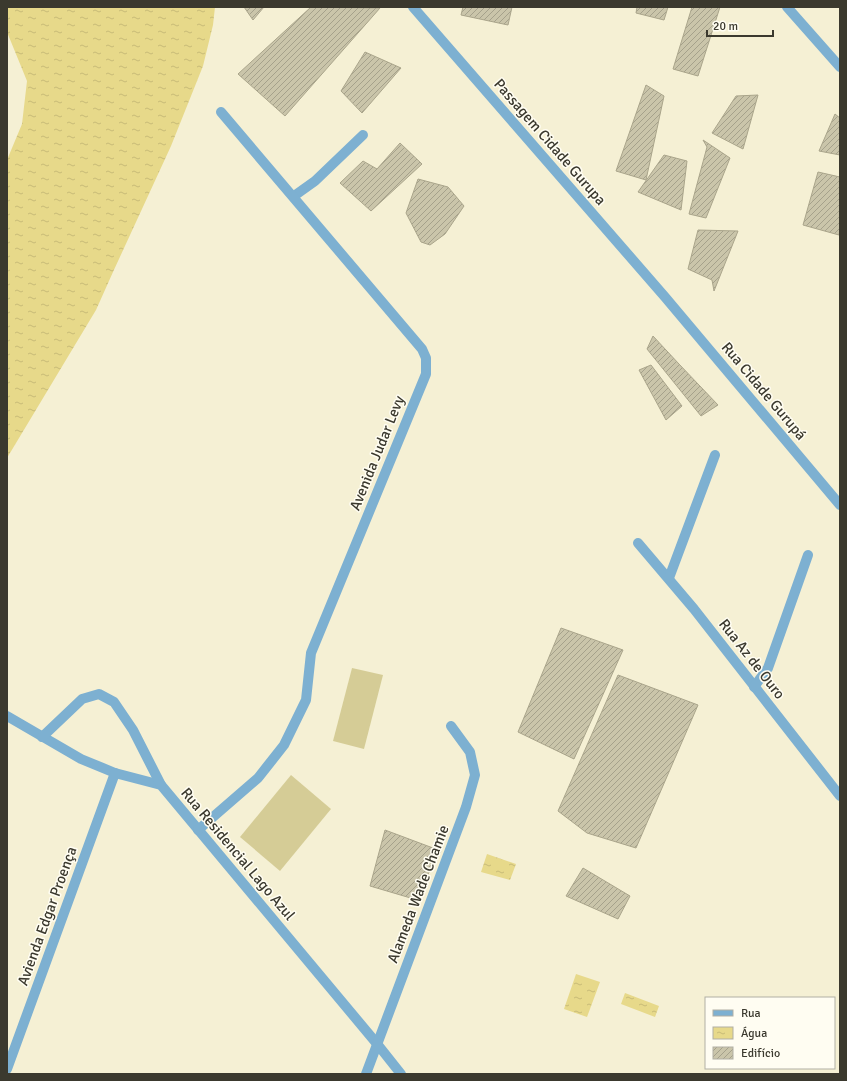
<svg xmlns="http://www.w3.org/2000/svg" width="847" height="1081" font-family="Signika,sans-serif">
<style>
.pitch{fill:#d5cc96}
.water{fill:url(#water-ripples)}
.building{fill:url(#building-hatch);stroke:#aaa58b}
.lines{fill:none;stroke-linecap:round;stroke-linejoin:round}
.minor{stroke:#7db0d1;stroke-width:10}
.labels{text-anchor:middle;stroke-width:3;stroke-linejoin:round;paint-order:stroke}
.street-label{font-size:15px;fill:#3b392e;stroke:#fffdf2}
</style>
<defs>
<pattern id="water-ripples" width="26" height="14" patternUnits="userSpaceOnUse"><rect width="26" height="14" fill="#e7d98a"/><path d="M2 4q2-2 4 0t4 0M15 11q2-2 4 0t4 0" fill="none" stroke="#c7bb77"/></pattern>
<pattern id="building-hatch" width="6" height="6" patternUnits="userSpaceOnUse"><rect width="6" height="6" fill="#cac5aa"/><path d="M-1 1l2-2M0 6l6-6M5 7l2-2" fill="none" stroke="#a5a18b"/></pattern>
</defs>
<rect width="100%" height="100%" fill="#f5f0d4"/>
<g class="pitch">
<polygon points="352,668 383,675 364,749 333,741"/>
<polygon points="291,775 331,809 280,871 240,837"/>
</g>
<g class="water">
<polygon points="7,7 215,7 213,25 203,66 171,146 113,272 96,310 7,458 7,160 22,124 27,81 7,32"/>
<polygon points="487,854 516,864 510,880 481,872"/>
<polygon points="576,974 600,982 587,1017 564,1009"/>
<polygon points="625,993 659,1006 655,1017 621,1004"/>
</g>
<g class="building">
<polygon points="244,7 264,7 253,20"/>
<polygon points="311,7 380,8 285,116 238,74"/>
<polygon points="463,7 512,7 508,25 461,15"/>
<polygon points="637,7 668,7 664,20 636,13"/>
<polygon points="692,7 720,7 698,76 673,69"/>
<polygon points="365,52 401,68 362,113 341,91"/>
<polygon points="646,85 664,96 646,180 616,171"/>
<polygon points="758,95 743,149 712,133 736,96"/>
<polygon points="835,114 840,118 840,155 819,151"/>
<polygon points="703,140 730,158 706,218 689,214 707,147"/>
<polygon points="400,143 422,164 371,211 340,183 363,161 377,169"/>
<polygon points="664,155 687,161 681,210 638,192"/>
<polygon points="818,172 840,177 840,230 839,235 803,225"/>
<polygon points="418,179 448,187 464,206 445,234 430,245 421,242 406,213"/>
<polygon points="698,230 738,231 714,291 712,280 688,269"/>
<polygon points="653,336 679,364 718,405 701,416 647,349"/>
<polygon points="651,365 682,406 666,420 639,370"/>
<polygon points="561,628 623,650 574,759 518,732"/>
<polygon points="618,675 698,705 636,848 587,833 558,811"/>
<polygon points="385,830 441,851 414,899 370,886"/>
<polygon points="583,868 630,896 618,919 566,896"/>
</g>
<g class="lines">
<g class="minor">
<polyline points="413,7 665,297 840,505"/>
<polyline points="787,7 840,67"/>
<polyline points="294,196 315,181 363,135"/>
<polyline points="638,543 694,609 840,796"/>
<polyline points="669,578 715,455"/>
<polyline points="754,687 768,668 808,555"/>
<polyline points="7,716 81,759 115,773 161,785 378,1045 401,1074"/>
<polyline points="42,737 82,699 99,694 114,702 133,730 161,785"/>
<polyline points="198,830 258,778 284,745 306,700 311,653 426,374 426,358 422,349 221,112"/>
<polyline points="7,1069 115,773"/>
<polyline points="366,1074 466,807 475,775 470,752 451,726"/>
</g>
</g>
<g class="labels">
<g class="street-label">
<text transform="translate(550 142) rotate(49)" y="5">Passagem Cidade Gurupa</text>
<text transform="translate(764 391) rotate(50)" y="5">Rua Cidade Gurupá</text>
<text transform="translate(377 453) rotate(-68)" y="5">Avenida Judar Levy</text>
<text transform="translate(752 659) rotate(52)" y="5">Rua Az de Ouro</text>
<text transform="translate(238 854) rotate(50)" y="5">Rua Residencial Lago Azul</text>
<text transform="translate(418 894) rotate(-69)" y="5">Alameda Wade Chamie</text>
<text transform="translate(47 916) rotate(-70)" y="5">Avienda Edgar Proença</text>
</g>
</g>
<rect width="847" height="1081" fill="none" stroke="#3b392e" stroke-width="16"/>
<rect x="705" y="997" width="130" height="72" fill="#fffdf2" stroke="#b1afa4"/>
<rect x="713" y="1010" width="20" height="6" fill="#7db0d1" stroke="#b1afa4"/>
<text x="741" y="1017" font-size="12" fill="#3b392e">Rua</text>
<rect x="713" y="1027" width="20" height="12" fill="url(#water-ripples)" stroke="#b1afa4"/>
<text x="741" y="1037" font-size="12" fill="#3b392e">Água</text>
<rect x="713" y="1047" width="20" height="12" fill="url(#building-hatch)" stroke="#b1afa4"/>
<text x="741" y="1057" font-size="12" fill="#3b392e">Edifício</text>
<path d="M707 30v6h66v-6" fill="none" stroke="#3b392e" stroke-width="2"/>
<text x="713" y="30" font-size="12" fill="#3b392e" stroke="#fffdf2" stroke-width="3" paint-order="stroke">20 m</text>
</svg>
